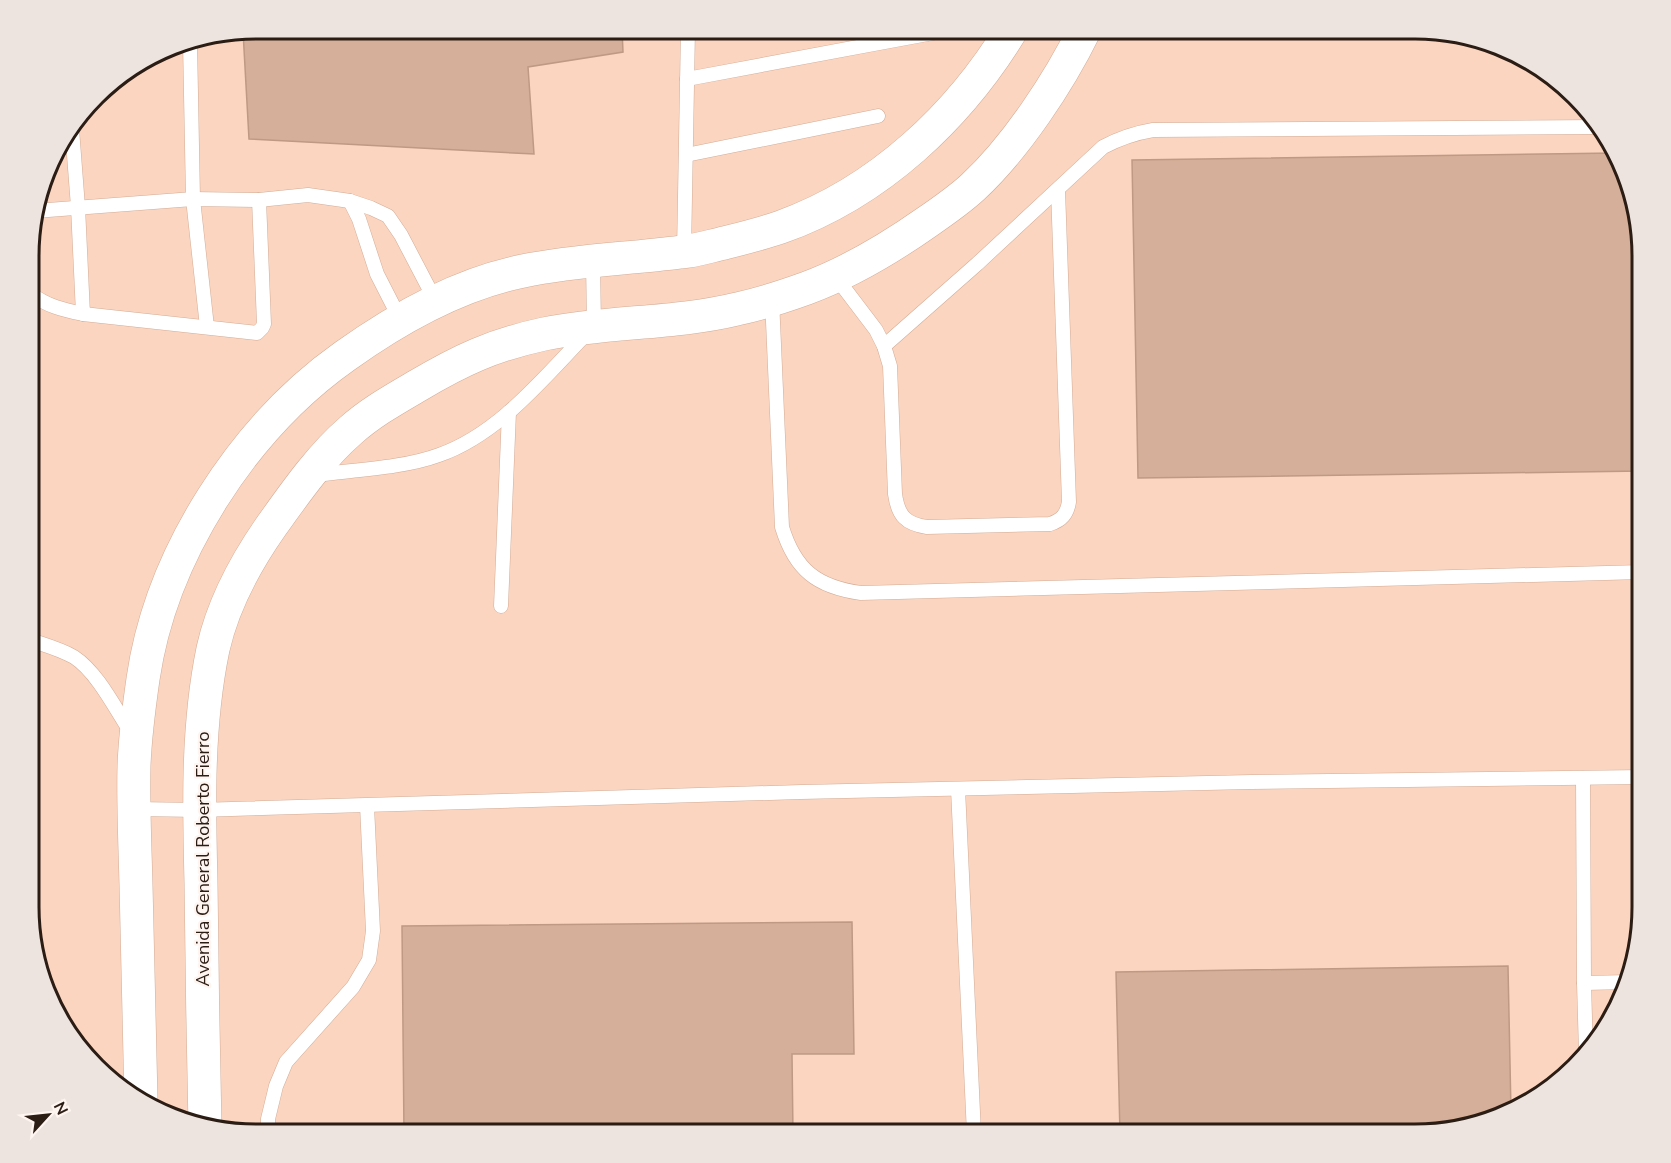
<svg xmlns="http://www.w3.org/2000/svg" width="1671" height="1163" font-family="'Nunito Sans',sans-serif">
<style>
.built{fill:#fbd5c0}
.building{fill:#d5af99;stroke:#bf9984;stroke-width:1.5}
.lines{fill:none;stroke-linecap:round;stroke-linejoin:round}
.lane-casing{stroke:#d3ac96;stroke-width:15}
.secondary-casing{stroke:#d3ac96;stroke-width:34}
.lane{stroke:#fff;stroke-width:14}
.secondary{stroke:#fff;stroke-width:33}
.labels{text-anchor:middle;stroke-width:4.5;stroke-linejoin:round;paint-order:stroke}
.street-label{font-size:18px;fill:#2b1c14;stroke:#fef5f1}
.rim{fill:none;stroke:#2b1c14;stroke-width:3}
</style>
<rect width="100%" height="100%" fill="#fde4d7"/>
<polygon class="built" points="256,29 1430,29 1488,41 1553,75 1612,143 1642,241 1642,922 1630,980 1596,1045 1516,1111 1415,1134 241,1134 183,1122 118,1088 59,1021 30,936 30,227 52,155 106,85 169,46"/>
<g class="building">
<polygon points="256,28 622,29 623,52 528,67 534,154 249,139 243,31"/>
<polygon points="1615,153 1642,241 1642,471 1138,478 1132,160"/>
<polygon points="852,922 854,1054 792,1054 793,1134 404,1134 402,926"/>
<polygon points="1508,966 1511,1112 1415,1134 1120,1134 1116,972"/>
</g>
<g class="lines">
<g class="lane-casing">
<g id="lane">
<polyline points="190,42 193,199 207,327"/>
<polyline points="687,79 949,30"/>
<polyline points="72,129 78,207 83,314"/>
<polyline points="686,155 878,116"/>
<polyline points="350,201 359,219 377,274 400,319"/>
<polyline points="35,211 193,199 259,200 308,195 350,201 371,208 388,216 401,235 435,300"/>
<polyline points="684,252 688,29"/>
<path d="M835,276L876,330L884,346L890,366L895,494C898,516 906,524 927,527L1050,524C1062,520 1067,514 1069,502L1058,190"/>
<path d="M30,293C46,306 64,310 83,314L257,333L262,328L264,324L259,200"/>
<path d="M772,299L782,527C795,570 817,587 861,593L1642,572"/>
<path d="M884,346L977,264L1103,147C1120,138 1135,133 1153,130L1598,127"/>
<path d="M316,475C354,470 404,468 439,455C502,433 548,372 594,326L593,261"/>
<polyline points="501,606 509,412"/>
<path d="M30,640C45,645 60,649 74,657C97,672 115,708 130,731"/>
<polyline points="1583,778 1584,983 1586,1053"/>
<polyline points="958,789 974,1134"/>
<polyline points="135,809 199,810 801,792 1251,782 1642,777"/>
<polyline points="1584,983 1629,982"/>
<polyline points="268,1134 268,1119 276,1086 286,1062 353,987 369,960 373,931 367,806"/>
</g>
</g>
<g class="secondary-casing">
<g id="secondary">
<path d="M141,1100C139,1028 138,957 136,885C135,845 133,805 134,766C135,737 139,707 143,679C161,555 243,428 345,356C398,318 458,284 523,271C575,260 628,259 681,252C694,251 707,247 720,244C740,239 761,234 781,227C879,192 959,116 1012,29"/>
<path d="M205,1127C203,1046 202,964 201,883C199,805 197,726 213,649C223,604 246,562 272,525C295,493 320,457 350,431C370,413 393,400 417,386C461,360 493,345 544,334C607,321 675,324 737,309C760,304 785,296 807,288C850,272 890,248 927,222C943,211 959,200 973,187C1016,147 1059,82 1085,29"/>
</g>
</g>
<use href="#lane" class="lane"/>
<use href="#secondary" class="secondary"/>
</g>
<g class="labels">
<g class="street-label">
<text transform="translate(203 859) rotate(-90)" y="6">Avenida General Roberto Fierro</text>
</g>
</g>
<path d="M0 0H1671V1163H0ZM256 39H1415A217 217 0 0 1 1632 256V907A217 217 0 0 1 1415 1124H256A217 217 0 0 1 39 907V256A217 217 0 0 1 256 39Z" fill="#ede4df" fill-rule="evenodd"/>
<path class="rim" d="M256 39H1415A217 217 0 0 1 1632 256V907A217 217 0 0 1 1415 1124H256A217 217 0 0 1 39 907V256A217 217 0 0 1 256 39Z"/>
<g transform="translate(48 1115) rotate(63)" stroke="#fef5f1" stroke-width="4.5" paint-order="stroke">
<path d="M0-4.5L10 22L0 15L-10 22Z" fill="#2b1c14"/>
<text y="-9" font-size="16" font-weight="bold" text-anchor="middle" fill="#2b1c14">N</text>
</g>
</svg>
